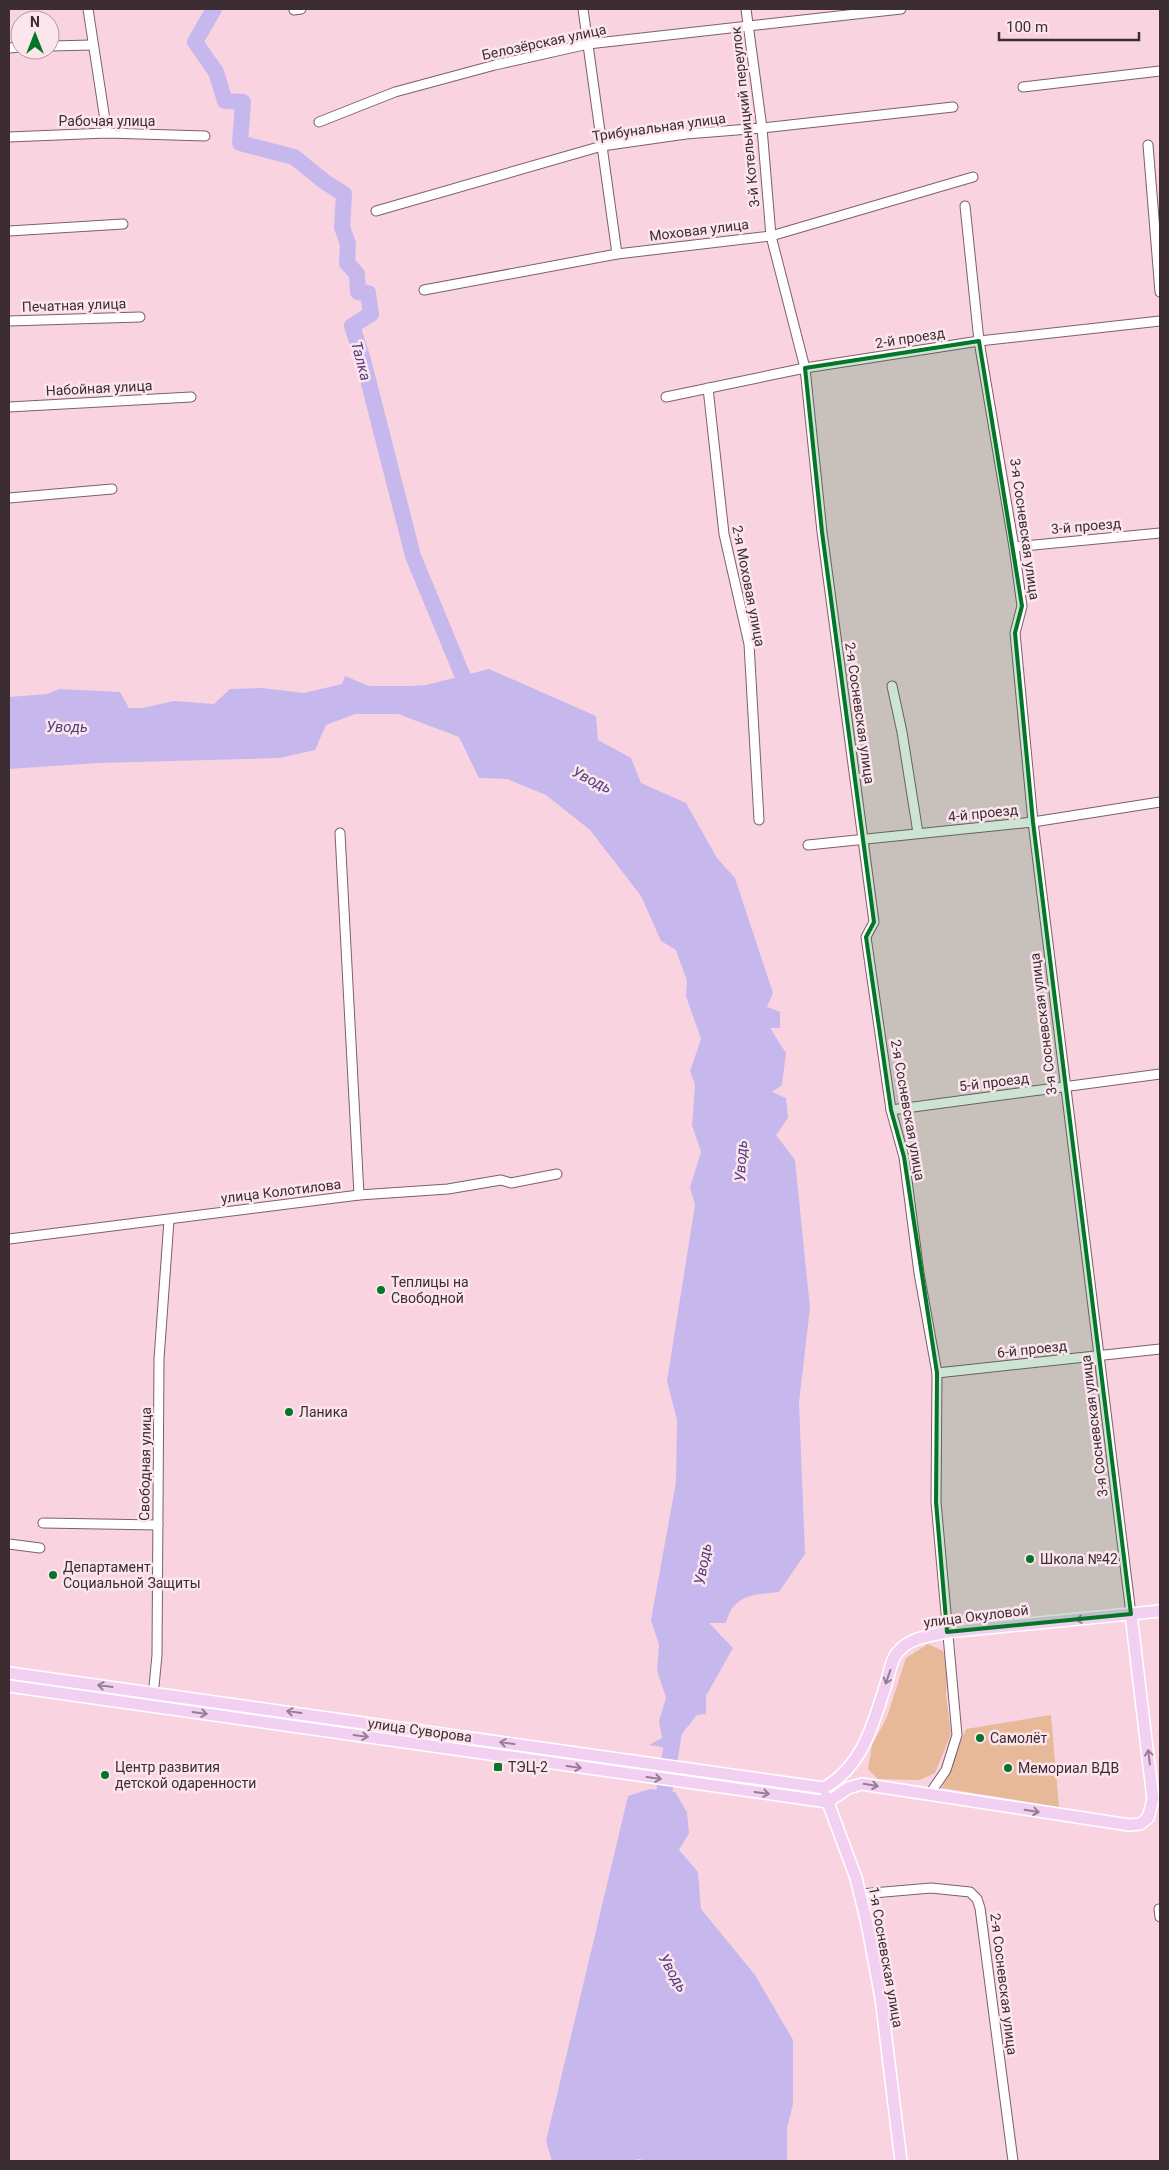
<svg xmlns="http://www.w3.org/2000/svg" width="1169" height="2170" font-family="Roboto,sans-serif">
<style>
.green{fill:#e7b999}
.water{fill:#c6b8ed}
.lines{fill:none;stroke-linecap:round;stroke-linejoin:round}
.river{stroke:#c6b8ed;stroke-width:16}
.minor-casing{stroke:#7e5f69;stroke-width:11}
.major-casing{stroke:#fff;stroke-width:14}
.minor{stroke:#fff;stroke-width:9}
.major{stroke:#f1d0f1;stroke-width:11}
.oneway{stroke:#967e91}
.marked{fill:#047529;fill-opacity:0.2;stroke:#047529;stroke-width:4;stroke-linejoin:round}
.poi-dot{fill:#047529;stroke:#fce5ed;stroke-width:2}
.labels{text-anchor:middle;stroke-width:5;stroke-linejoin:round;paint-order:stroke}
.street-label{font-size:14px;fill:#3b2d31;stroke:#fce5ed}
.poi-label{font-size:14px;fill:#3b2d31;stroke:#fce5ed;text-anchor:start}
.water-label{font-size:15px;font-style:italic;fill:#544080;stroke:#fce5ed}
</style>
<rect width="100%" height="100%" fill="#f9d4e0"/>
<g class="green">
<polygon points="928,1644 943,1651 948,1666 946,1694 951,1734 935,1773 920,1780 878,1779 868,1769 872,1745 887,1717 906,1658"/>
<polygon points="1051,1715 1059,1807 942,1788 966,1729"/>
</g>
<g class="water">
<path d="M489,669L596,716L598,740L631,758L641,783L686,803L717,858L735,878L773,993L767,1007L780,1012V1028H770L786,1053L782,1085L772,1092L786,1098L788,1118L776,1135L795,1160L810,1308L799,1402L805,1554L779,1592C753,1595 734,1594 726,1623H709L733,1648L706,1696V1714L697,1715L681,1735L679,1750L649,1745L662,1738L659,1721L666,1698L657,1670L659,1645L651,1620L676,1482L677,1420L667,1381L695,1205L690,1187L701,1152L692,1125L695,1085L690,1071L701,1039L686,996L687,981L676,950L661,941L641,896L590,830L546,795L507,779L479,778L459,737L398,714H355L326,725L315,750L280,758L98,763L9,769V697L47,694L59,689L120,692L129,708H142L174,701L214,704L230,689L262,688L304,693L342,684L345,676L369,686H409L426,685Z"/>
<polygon points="650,1789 675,1792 687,1812 689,1833 679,1850 698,1872 701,1909 755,1975 793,2040 793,2104 787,2128 787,2161 649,2161 638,2159 633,2161 552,2161 546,2141 628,1796"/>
</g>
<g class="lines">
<g class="river">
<polyline points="214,9 195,42 216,72 225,101 243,102 240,143 294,157 325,182 344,194 342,227 348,244 347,263 357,274 358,292 368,293 371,314 352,326 363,360 413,556 471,696"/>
<polyline points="661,1811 675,1726"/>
</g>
<g class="minor-casing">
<g id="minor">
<polyline points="88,9 107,133"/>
<polyline points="583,9 617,254"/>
<polyline points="746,9 762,128 771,236 805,368 822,532 874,922 866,937 891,1110 904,1157 919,1273 937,1373 936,1502 957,1735 946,1770 929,1795"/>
<polyline points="294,10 301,9"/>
<polyline points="50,46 93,45"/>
<polyline points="9,48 20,47"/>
<polyline points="1023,87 1160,71"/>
<polyline points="319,122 395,92 495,65 588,44 901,9"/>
<polyline points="9,137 107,133 205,136"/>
<polyline points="1148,145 1160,292"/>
<polyline points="965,206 979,341 1014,547 1022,606 1015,633 1033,822 1131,1614"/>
<polyline points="376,211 602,146 686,134 762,128 953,107"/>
<polyline points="9,231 123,224"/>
<polyline points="424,290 617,254 771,236 973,177"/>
<polyline points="9,321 140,317"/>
<polyline points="708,388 724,534 749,644 759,820"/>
<polyline points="666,397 805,368 979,341 1160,321"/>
<polyline points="9,407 191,397"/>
<polyline points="9,498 112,489"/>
<polyline points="1014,547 1160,533"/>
<polyline points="892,686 902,732 918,833"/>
<polyline points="340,833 359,1195"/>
<polyline points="808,845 1033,822 1160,802"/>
<polyline points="891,1110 1160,1074"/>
<polyline points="9,1239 359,1195 448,1189 501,1180 511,1183 557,1174"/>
<polyline points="937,1373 1160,1349"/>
<polyline points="43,1523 158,1525"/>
<polyline points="9,1544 40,1548"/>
<polyline points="152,1707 157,1655 159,1359 169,1220"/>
<polyline points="861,1894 931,1888 970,1892 977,1899 980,1908 1013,2161"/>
<polyline points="1159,1909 1160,1917"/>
</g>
</g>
<g class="major-casing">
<g id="major">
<polyline points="9,1673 824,1788"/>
<polyline points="9,1686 828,1802"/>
<path d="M824,1788C863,1766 873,1724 886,1684C889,1675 891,1659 898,1652C910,1637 930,1636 947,1632L1160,1611"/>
<polyline points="826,1797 856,1878 867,1923 881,1998 901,2161"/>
<polyline points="828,1802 848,1788 862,1784 1129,1825 1140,1824 1148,1818 1153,1799 1131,1614"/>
</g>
</g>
<use href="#minor" class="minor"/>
<use href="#major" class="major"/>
</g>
<defs><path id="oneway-shaft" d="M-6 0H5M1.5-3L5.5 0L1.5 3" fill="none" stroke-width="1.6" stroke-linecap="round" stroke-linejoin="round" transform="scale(1.25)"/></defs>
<g class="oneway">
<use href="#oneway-shaft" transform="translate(1083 1619) rotate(174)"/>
<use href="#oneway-shaft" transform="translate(888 1677) rotate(109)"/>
<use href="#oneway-shaft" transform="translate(105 1686) rotate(-172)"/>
<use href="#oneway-shaft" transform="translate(294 1712) rotate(-172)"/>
<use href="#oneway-shaft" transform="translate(200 1713) rotate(8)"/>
<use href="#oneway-shaft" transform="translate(361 1736) rotate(8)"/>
<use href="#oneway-shaft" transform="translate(507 1743) rotate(-172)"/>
<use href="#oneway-shaft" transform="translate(1149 1757) rotate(-97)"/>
<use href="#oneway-shaft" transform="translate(574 1767) rotate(8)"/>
<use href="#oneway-shaft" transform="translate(654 1778) rotate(8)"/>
<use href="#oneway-shaft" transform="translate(871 1785) rotate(9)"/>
<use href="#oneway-shaft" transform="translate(762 1793) rotate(8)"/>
<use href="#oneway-shaft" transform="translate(1032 1811) rotate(9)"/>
</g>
<path class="marked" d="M979,341L1022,606L1015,633L1033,822L1131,1614L947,1632L936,1502L937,1373L904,1157L891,1110L866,937L874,922L822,532L805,368Z"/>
<g class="poi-dot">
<circle cx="381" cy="1290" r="5"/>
<circle cx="289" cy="1412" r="5"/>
<circle cx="1030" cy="1559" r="5"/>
<circle cx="53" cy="1575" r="5"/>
<circle cx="980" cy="1738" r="5"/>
<rect x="493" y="1762" width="10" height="10" rx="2.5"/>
<circle cx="1008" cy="1768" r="5"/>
<circle cx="105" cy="1775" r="5"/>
</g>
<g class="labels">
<g class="street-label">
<text transform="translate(544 42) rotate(-12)" y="5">Белозёрская улица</text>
<text transform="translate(745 117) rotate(-96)" y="5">3-й Котельницкий переулок</text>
<text x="107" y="126">Рабочая улица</text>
<text transform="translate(659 127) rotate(-8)" y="5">Трибунальная улица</text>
<text transform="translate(699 230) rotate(-7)" y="5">Моховая улица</text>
<text transform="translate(74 305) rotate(-2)" y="5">Печатная улица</text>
<text transform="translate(910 338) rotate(-9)" y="5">2-й проезд</text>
<text transform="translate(99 388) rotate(-3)" y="5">Набойная улица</text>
<text transform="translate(1086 526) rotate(-5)" y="5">3-й проезд</text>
<text transform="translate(1025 529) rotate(82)" y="5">3-я Сосневская улица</text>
<text transform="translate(749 586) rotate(79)" y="5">2-я Моховая улица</text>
<text transform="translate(860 713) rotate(82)" y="5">2-я Сосневская улица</text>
<text transform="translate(983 813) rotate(-6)" y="5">4-й проезд</text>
<text transform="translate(1043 1024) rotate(-97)" y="5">3-я Сосневская улица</text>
<text transform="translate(994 1082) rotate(-7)" y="5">5-й проезд</text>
<text transform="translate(908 1110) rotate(80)" y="5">2-я Сосневская улица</text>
<text transform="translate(281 1191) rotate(-7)" y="5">улица Колотилова</text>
<text transform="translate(1032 1349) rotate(-6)" y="5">6-й проезд</text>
<text transform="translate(1094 1426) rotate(-97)" y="5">3-я Сосневская улица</text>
<text transform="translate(145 1464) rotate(-89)" y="5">Свободная улица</text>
<text transform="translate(976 1616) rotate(-7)" y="5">улица Окуловой</text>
<text transform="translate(420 1730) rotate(8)" y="5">улица Суворова</text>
<text transform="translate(886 1957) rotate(80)" y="5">1-я Сосневская улица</text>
<text transform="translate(1004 1984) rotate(83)" y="5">2-я Сосневская улица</text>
</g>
<g class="poi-label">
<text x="391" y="1287">Теплицы на<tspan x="391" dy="16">Свободной</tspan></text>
<text x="299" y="1417">Ланика</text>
<text x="1040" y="1564">Школа №42</text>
<text x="63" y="1572">Департамент<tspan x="63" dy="16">Социальной Защиты</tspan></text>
<text x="990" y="1743">Самолёт</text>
<text x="115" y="1772">Центр развития<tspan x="115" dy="16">детской одаренности</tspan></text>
<text x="508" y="1772">ТЭЦ-2</text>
<text x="1018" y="1773">Мемориал ВДВ</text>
</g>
<g class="water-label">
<text transform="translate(361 361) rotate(75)" y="5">Талка</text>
<text x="67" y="732">Уводь</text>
<text transform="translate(592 780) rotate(26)" y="5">Уводь</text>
<text transform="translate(741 1161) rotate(-87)" y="5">Уводь</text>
<text transform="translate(703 1564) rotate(-80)" y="5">Уводь</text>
<text transform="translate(673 1973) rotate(60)" y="5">Уводь</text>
</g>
</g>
<rect width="1169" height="2170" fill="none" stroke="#3b2d31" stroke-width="20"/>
<g transform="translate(35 35)"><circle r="24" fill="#fce5ed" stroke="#af9ba2"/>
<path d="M0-4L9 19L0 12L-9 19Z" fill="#047529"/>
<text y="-8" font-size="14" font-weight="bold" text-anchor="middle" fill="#3b2d31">N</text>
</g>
<path d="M999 32v8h140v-8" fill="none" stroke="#3b2d31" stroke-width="2.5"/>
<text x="1006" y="32" font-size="15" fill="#3b2d31" stroke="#fce5ed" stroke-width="4" paint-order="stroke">100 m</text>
</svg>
